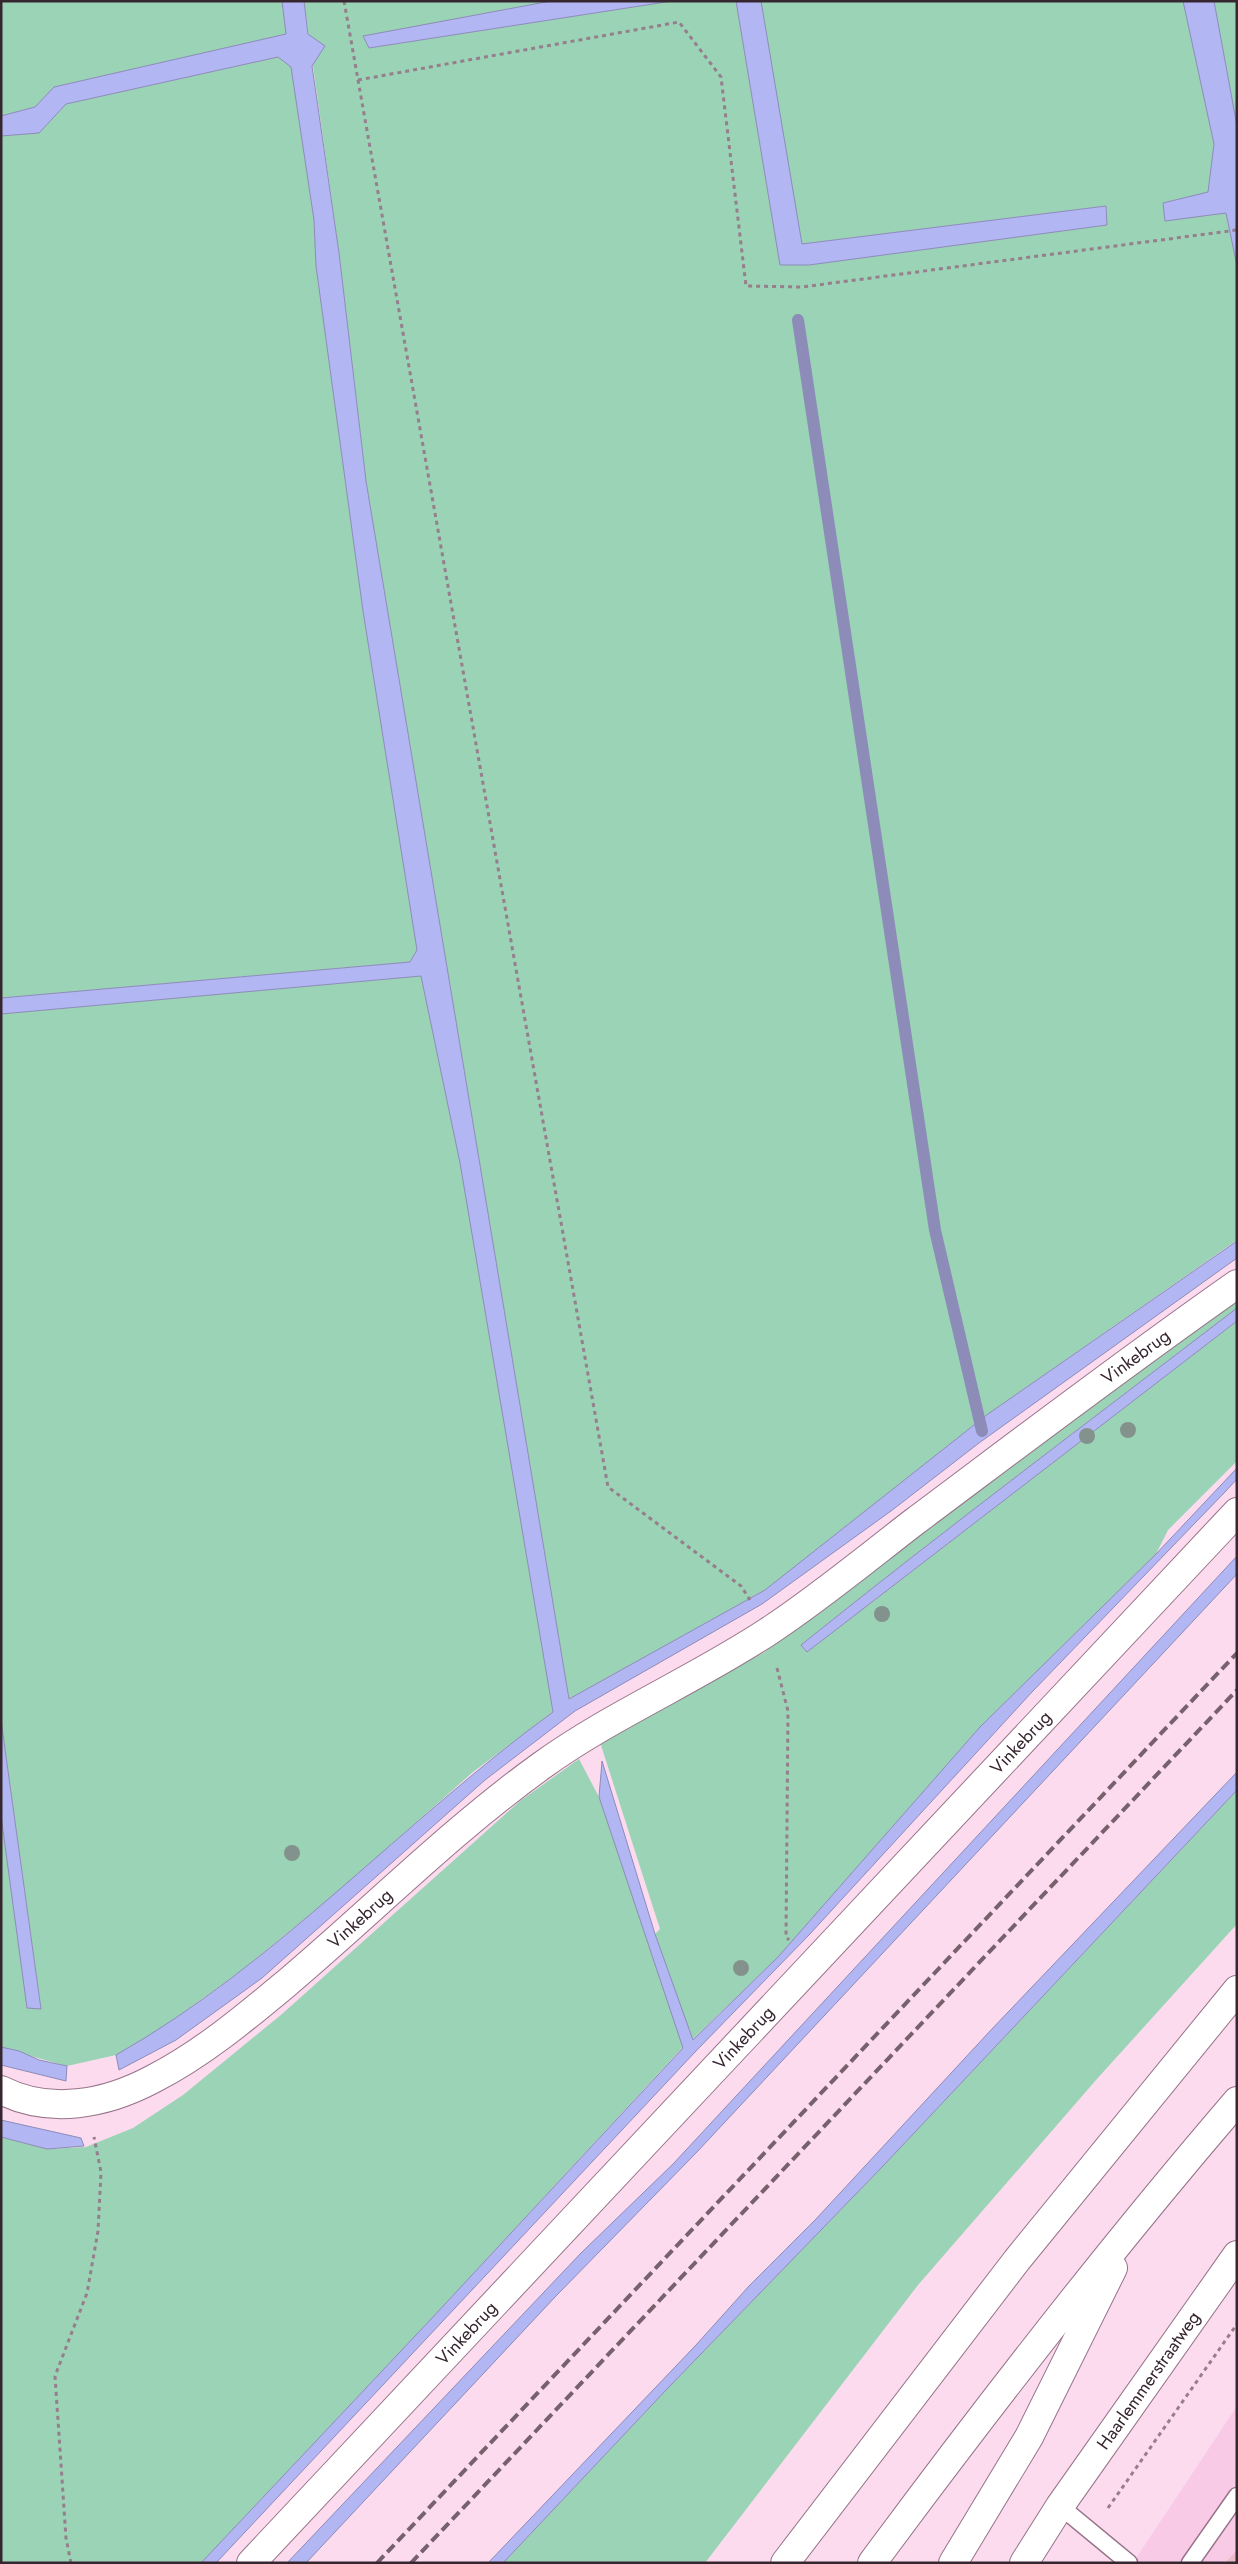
<svg xmlns="http://www.w3.org/2000/svg" width="1238" height="2564" font-family="Jost,sans-serif">
<style>
.built{fill:#f9cae6}
.green{fill:#9ad3b5}
.water{fill:#b2b6f3;stroke:#8d8bb8}
.lines{fill:none;stroke-linecap:round;stroke-linejoin:round}
.stream{stroke:#8d8bb8;stroke-width:12}
.building{fill:#ebbcc8;filter:url(#shadow)}
.lane-casing{stroke:#977389;stroke-width:19}
.street-casing{stroke:#977389;stroke-width:30}
.secondary-casing{stroke:#977389;stroke-width:30}
.highway-casing{stroke:#977389;stroke-width:30}
.path{stroke:#967e8c;stroke-width:3;stroke-dasharray:4 4;stroke-linecap:butt}
.lane{stroke:#fff;stroke-width:16}
.street{stroke:#fff;stroke-width:28}
.secondary{stroke:#fff;stroke-width:28}
.highway{stroke:#fff;stroke-width:28}
.rail{stroke:#76616d;stroke-width:4;stroke-dasharray:10 5;stroke-linecap:butt}
.tree{fill:#83928d}
.labels{text-anchor:middle;stroke-width:4;stroke-linejoin:round;paint-order:stroke}
.street-label{font-size:18px;fill:#362630;stroke:#fcdbee}
</style>
<defs>
<filter id="shadow"><feDropShadow dx="3" dy="5.5" stdDeviation="0" flood-color="#0004"/></filter>
</defs>
<rect width="100%" height="100%" fill="#fcdbee"/>
<polygon class="built" points="1237,2406 1237,2563 1133,2563"/>
<g class="green">
<polygon points="1,1 282,1 287,34 54,87 35,107 1,116"/>
<polygon points="304,1 551,1 364,36 369,48 672,1 736,1 780,264 809,265 1107,225 1106,206 801,244 761,1 1183,1 1214,144 1208,192 1163,203 1165,220 1226,213 1237,266 1237,1240 988,1414 765,1590 569,1699 366,481 339,253"/>
<polygon points="1214,1 1237,1 1237,126"/>
<polygon points="278,57 291,67 314,220 316,266 363,611 417,950 410,962 1,998 1,136 39,133 66,104"/>
<polygon points="421,976 460,1163 553,1712 473,1772 335,1894 242,1970 158,2031 116,2055 67,2066 5,2049 1,2047 1,1816 27,2008 41,2008 1,1719 1,1014"/>
<path d="M1237,1294V1308C1091,1420 944,1530 801,1645L807,1652L1237,1321V1461L1168,1530L1156,1554L980,1727L778,1957L692,2040L655,1934L660,1929L599,1739L765,1652L816,1606Z"/>
<polygon points="579,1759 599,1797 683,2047 432,2318 201,2563 1,2563 1,2137 47,2149 86,2147 133,2128 183,2095 282,2014 520,1801"/>
<polygon points="1237,1790 1237,1924 1096,2080 918,2285 705,2563 503,2563 667,2389 883,2166"/>
</g>
<g class="water">
<path d="M282,1H304L308,34L325,46L312,66L339,253L366,481L569,1699L765,1590L988,1414L1237,1241V1258L979,1443L891,1511L762,1604L575,1711L485,1780L262,1978L176,2040L119,2070L116,2055C278,1963 403,1821 553,1712L460,1163L421,976L1,1014V998L410,962L417,950L363,611L316,266L314,220L291,67L278,57L66,104L39,133L1,136V116L35,107L54,87L286,34Z"/>
<polygon points="551,1 672,1 369,48 363,36"/>
<polygon points="736,1 761,1 802,244 1106,206 1107,225 809,265 780,265"/>
<polygon points="1183,1 1214,1 1237,126 1237,266 1226,213 1165,221 1163,203 1208,192 1214,144"/>
<path d="M1237,1308V1321L807,1652L801,1645C944,1530 1091,1420 1237,1308Z"/>
<polygon points="1237,1468 1237,1479 1224,1493 1032,1692 809,1935 696,2051 216,2563 201,2563 432,2318 683,2048 599,1797 602,1761 655,1934 693,2040 778,1957 980,1727 1156,1554"/>
<polygon points="1237,1556 1237,1574 696,2153 556,2296 306,2563 287,2563 581,2253 673,2164"/>
<polygon points="1,1720 41,2009 27,2008 1,1816"/>
<polygon points="1237,1772 1237,1790 883,2166 667,2389 503,2563 488,2563 696,2345 749,2286 816,2219 990,2031"/>
<polygon points="1,2047 19,2051 39,2060 67,2066 66,2081 1,2065"/>
<polygon points="1,2120 81,2138 84,2146 47,2149 1,2137"/>
</g>
<g class="lines">
<polyline class="stream" points="798,320 935,1230 982,1431"/>
</g>
<polygon class="building" points="1237,2550 1237,2563 1225,2563"/>
<g class="lines">
<g class="lane-casing">
<g id="lane">
<polyline points="1060,2506 1129,2563"/>
<polyline points="1190,2563 1237,2496"/>
</g>
</g>
<g class="street-casing">
<g id="street">
<path id="s1" d="M1,2090C50,2115 106,2104 153,2079C202,2054 246,2017 288,1982C373,1910 451,1831 541,1766C613,1714 695,1680 769,1631C819,1598 866,1559 914,1522C1021,1442 1127,1361 1237,1284"/>
<path id="s2" d="M251,2563L1237,1512"/>
</g>
</g>
<g class="secondary-casing">
<g id="secondary">
<path id="s3" d="M1024,2563L1060,2506L1237,2255"/>
</g>
</g>
<g class="highway-casing">
<g id="highway">
<polyline points="785,2563 1017,2260 1237,1990"/>
<path d="M872,2563C989,2405 1109,2250 1237,2101"/>
<polyline points="953,2563 1029,2437 1113,2268"/>
</g>
</g>
<g class="path">
<polyline points="344,1 608,1487 741,1586 750,1600"/>
<polyline points="358,80 679,22 721,77 746,286 802,287 1237,230"/>
<polyline points="777,1668 788,1711 786,1937 789,1940"/>
<polyline points="1108,2508 1237,2324"/>
<polyline points="71,2563 66,2538 55,2376 87,2293 98,2231 101,2172 94,2137"/>
</g>
<use href="#lane" class="lane"/>
<use href="#street" class="street"/>
<use href="#secondary" class="secondary"/>
<use href="#highway" class="highway"/>
<g class="rail">
<polyline points="377,2563 1237,1653"/>
<polyline points="411,2563 1237,1690"/>
</g>
</g>
<g class="tree">
<circle cx="1128" cy="1430" r="8"/>
<circle cx="1087" cy="1436" r="8"/>
<circle cx="882" cy="1614" r="8"/>
<circle cx="292" cy="1853" r="8"/>
<circle cx="741" cy="1968" r="8"/>
</g>
<g class="labels">
<g class="street-label">
<text dy="6" stroke="none"><textPath href="#s1" startOffset="1381">Vinkebrug</textPath></text>
<text dy="6" stroke="none"><textPath href="#s2" startOffset="1125">Vinkebrug</textPath></text>
<text dy="6" stroke="none"><textPath href="#s1" startOffset="421">Vinkebrug</textPath></text>
<text dy="6" stroke="none"><textPath href="#s2" startOffset="720">Vinkebrug</textPath></text>
<text dy="6" stroke="none"><textPath href="#s2" startOffset="315">Vinkebrug</textPath></text>
<text dy="6" stroke="none"><textPath href="#s3" startOffset="221">Haarlemmerstraatweg</textPath></text>
</g>
</g>
<rect width="1238" height="2564" fill="none" stroke="#362630" stroke-width="5"/>
</svg>
